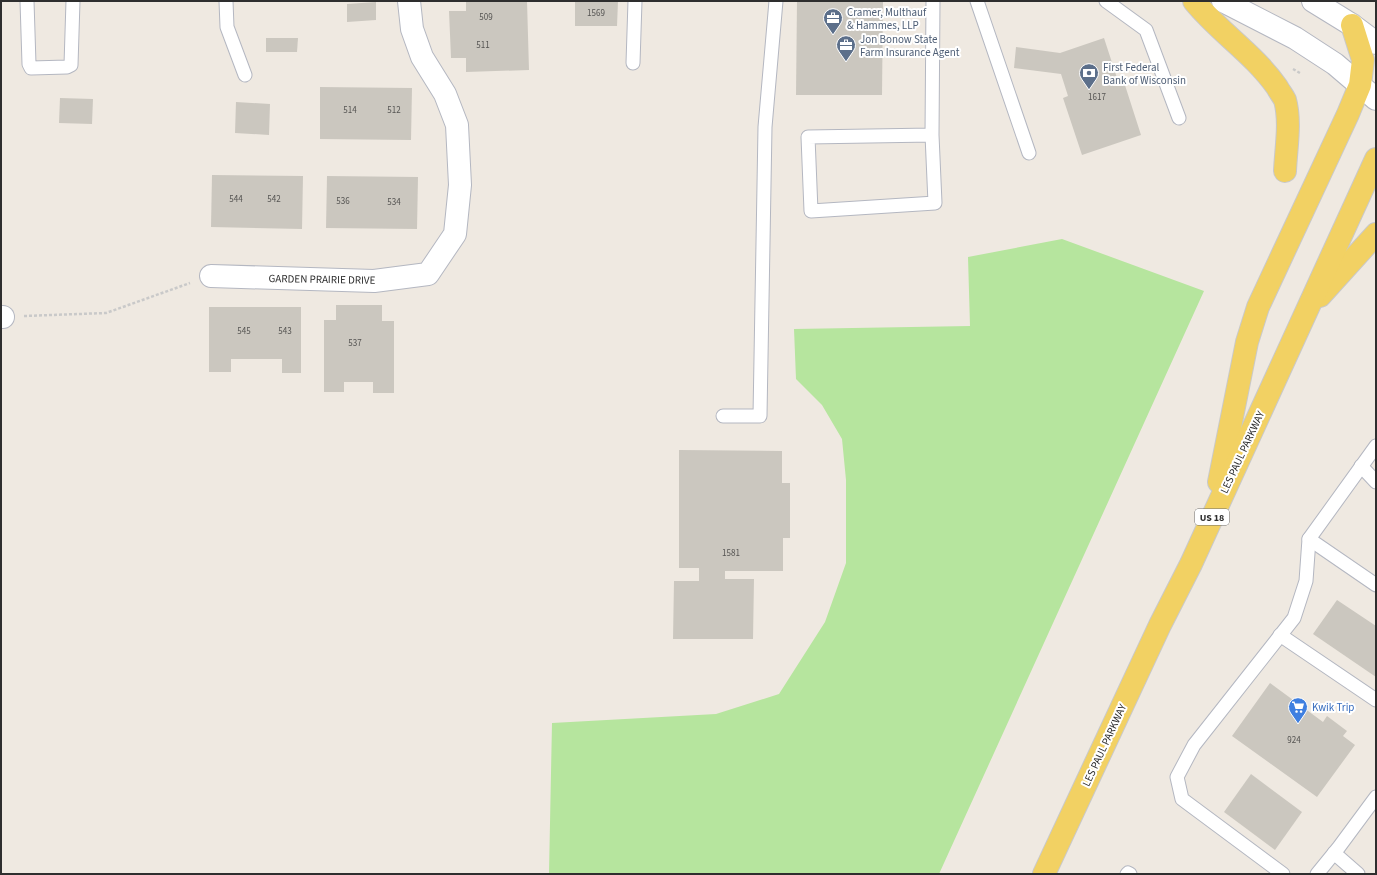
<svg xmlns="http://www.w3.org/2000/svg" width="1377" height="875" font-family="'Source Sans 3',sans-serif">
<style>
.green{fill:#b6e59e}
.building{fill:#cbc7bf}
.lines{fill:none;stroke-linecap:round;stroke-linejoin:round}
.lane-casing{stroke:#b4b7c1;stroke-width:15}
.street-casing{stroke:#b4b7c1;stroke-width:24}
.secondary-casing{stroke:#b4b7c1;stroke-width:24}
.primary-casing{stroke:#c9c9c9;stroke-width:24}
.path{stroke:#c9c9c9;stroke-width:2.5;stroke-dasharray:3 2;stroke-linecap:butt}
.lane{stroke:#fff;stroke-width:13}
.street{stroke:#fff;stroke-width:22}
.secondary{stroke:#fff;stroke-width:22}
.primary{stroke:#f2d163;stroke-width:22}
.labels{text-anchor:middle;stroke-width:4;stroke-linejoin:round;paint-order:stroke}
.number-label{font-size:9px;fill:#555452}
.shield{fill:#fff;stroke:#6d6d6d;stroke-width:1}
.shield-label{font-size:10px;font-weight:bold;fill:#2e2e2e}
.service-label{font-size:11px;fill:#4e5e75;stroke:#fff;text-anchor:start}
.street-label{font-size:11px;fill:#2e2e2e;stroke:#fff}
.shop-label{font-size:11px;fill:#366cbe;stroke:#fff;text-anchor:start}
</style>
<rect width="100%" height="100%" fill="#efe9e1"/>
<polygon class="green" points="1062,239 1204,291 939,874 549,874 552,723 716,714 779,694 825,622 846,563 846,480 842,439 822,405 796,379 794,329 970,326 968,257"/>
<g class="building">
<polygon points="466,1 527,1 529,70 466,72 466,58 451,58 449,11 466,11"/>
<polygon points="575,1 618,1 617,26 575,26"/>
<polygon points="797,1 883,1 882,95 796,95"/>
<polygon points="376,2 376,20 347,22 347,4"/>
<polygon points="266,38 298,38 297,52 266,52"/>
<polygon points="1104,38 1118,81 1123,79 1141,135 1082,155 1063,98 1068,96 1061,74 1014,68 1016,47 1060,53"/>
<polygon points="320,87 412,88 411,140 320,139"/>
<polygon points="60,98 93,99 92,124 59,123"/>
<polygon points="236,102 270,104 269,135 235,133"/>
<polygon points="212,175 303,176 302,229 211,227"/>
<polygon points="327,176 418,177 417,229 326,228"/>
<polygon points="336,305 382,305 382,321 394,321 394,393 373,393 373,382 344,382 344,392 324,392 324,320 336,320"/>
<polygon points="209,307 301,307 301,373 282,373 282,359 231,359 231,372 209,372"/>
<polygon points="679,450 782,451 782,483 790,483 790,538 783,538 783,571 725,571 725,579 754,579 753,639 673,639 674,581 699,581 699,568 679,568"/>
<polygon points="1337,600 1376,626 1376,677 1313,634"/>
<polygon points="1270,683 1323,722 1327,716 1347,731 1343,736 1355,745 1317,797 1232,736"/>
<polygon points="1251,774 1302,812 1275,850 1224,812"/>
</g>
<g class="lines">
<g class="lane-casing">
<g id="lane">
<polyline points="27,1 29,64 31,68 67,67 71,65 73,1"/>
<polyline points="226,1 227,27 245,75"/>
<polyline points="977,1 1029,153"/>
<polyline points="1106,1 1146,30 1179,118"/>
<polyline points="633,63 635,1"/>
<polyline points="932,135 808,137 811,211 935,203 932,135 933,1"/>
<polyline points="723,416 760,416 765,127 776,1"/>
<polyline points="1361,466 1376,482"/>
<polyline points="1309,539 1376,585"/>
<polyline points="1280,635 1376,700"/>
<polyline points="1334,853 1358,874"/>
<polyline points="1127,874 1128,873 1130,874"/>
<polyline points="1283,874 1182,799 1177,777 1194,745 1294,618 1306,581 1309,539 1376,446"/>
<polyline points="1317,874 1339,847 1376,797"/>
</g>
</g>
<g class="street-casing">
<g id="street">
<polyline points="211,276 374,281 428,274 455,234 460,185 457,125 445,94 422,57 412,29 409,1"/>
<polyline points="1,317 3,317"/>
</g>
</g>
<g class="secondary-casing">
<g id="secondary">
<polyline points="1223,1 1295,38 1335,64 1376,99"/>
<polyline points="1313,1 1352,25 1376,43"/>
</g>
</g>
<g class="primary-casing">
<g id="primary">
<path d="M1194,1C1219,32 1254,54 1277,87C1279,91 1283,96 1285,100C1291,122 1286,148 1285,171"/>
<polyline points="1320,296 1376,234"/>
<polyline points="1219,482 1247,342 1258,307 1348,114 1360,85 1363,60 1352,25"/>
<polyline points="1044,874 1160,625 1191,564 1376,159"/>
</g>
</g>
<g class="path">
<polyline points="1293,69 1300,73"/>
<polyline points="24,316 106,313 190,283"/>
</g>
<use href="#lane" class="lane"/>
<use href="#street" class="street"/>
<use href="#secondary" class="secondary"/>
<use href="#primary" class="primary"/>
</g>
<defs>
<g id="office-pin" transform="scale(1)"><path d="M0 17L-7.5 6A9.5 9.5 0 1 1 7.5 6Z" fill="#5c6f8a" stroke="#fff"/><path d="M-6-3h4V-5.5h4V-3h4V5H-6ZM-1-4.5V-3h2v-1.5ZM-6 0V1H6V0Z" fill="#fff"/></g>
<g id="bank-pin" transform="scale(1)"><path d="M0 17L-7.5 6A9.5 9.5 0 1 1 7.5 6Z" fill="#5c6f8a" stroke="#fff"/><path d="M-6-4H6V4H-6ZM0-2.3a2.3 2.3 0 1 0 0 4.6a2.3 2.3 0 1 0 0-4.6Z" fill="#fff"/></g>
<g id="supermarket-pin" transform="scale(1)"><path d="M0 17L-7.5 6A9.5 9.5 0 1 1 7.5 6Z" fill="#3f7fe0" stroke="#fff"/><path d="M-6-5.5h2.5l.6 2H6L4.5 2H-2.5L-4.4-4H-6ZM-1.5 3.2a1.3 1.3 0 1 0 .1 0ZM3 3.2a1.3 1.3 0 1 0 .1 0Z" fill="#fff"/></g>
</defs>
<g fill-rule="evenodd">
<use href="#office-pin" x="833" y="18"/>
<use href="#office-pin" x="846" y="45"/>
<use href="#bank-pin" x="1089" y="73"/>
<use href="#supermarket-pin" x="1298" y="707"/>
</g>
<g class="labels">
<g class="number-label">
<text x="596" y="16">1569</text>
<text x="486" y="20">509</text>
<text x="483" y="48">511</text>
<text x="1097" y="100">1617</text>
<text x="350" y="113">514</text>
<text x="394" y="113">512</text>
<text x="236" y="202">544</text>
<text x="274" y="202">542</text>
<text x="343" y="204">536</text>
<text x="394" y="205">534</text>
<text x="244" y="334">545</text>
<text x="285" y="334">543</text>
<text x="355" y="346">537</text>
<text x="731" y="556">1581</text>
<text x="1294" y="743">924</text>
</g>
<rect class="shield" x="1195" y="509" width="34" height="16" rx="3"/>
<g class="shield-label">
<text x="1212" y="521">US 18</text>
</g>
<g class="service-label">
<text x="847" y="16">Cramer, Multhauf<tspan x="847" dy="13">&amp; Hammes, LLP</tspan></text>
<text x="860" y="43">Jon Bonow State<tspan x="860" dy="13">Farm Insurance Agent</tspan></text>
<text x="1103" y="71">First Federal<tspan x="1103" dy="13">Bank of Wisconsin</tspan></text>
</g>
<g class="street-label">
<text transform="translate(322 279) rotate(1)" y="4">GARDEN PRAIRIE DRIVE</text>
<text transform="translate(1242 452) rotate(-65)" y="4">LES PAUL PARKWAY</text>
<text transform="translate(1104 745) rotate(-65)" y="4">LES PAUL PARKWAY</text>
</g>
<g class="shop-label">
<text x="1312" y="711">Kwik Trip</text>
</g>
</g>
<rect width="1377" height="875" fill="none" stroke="#2e2e2e" stroke-width="4"/>
</svg>
